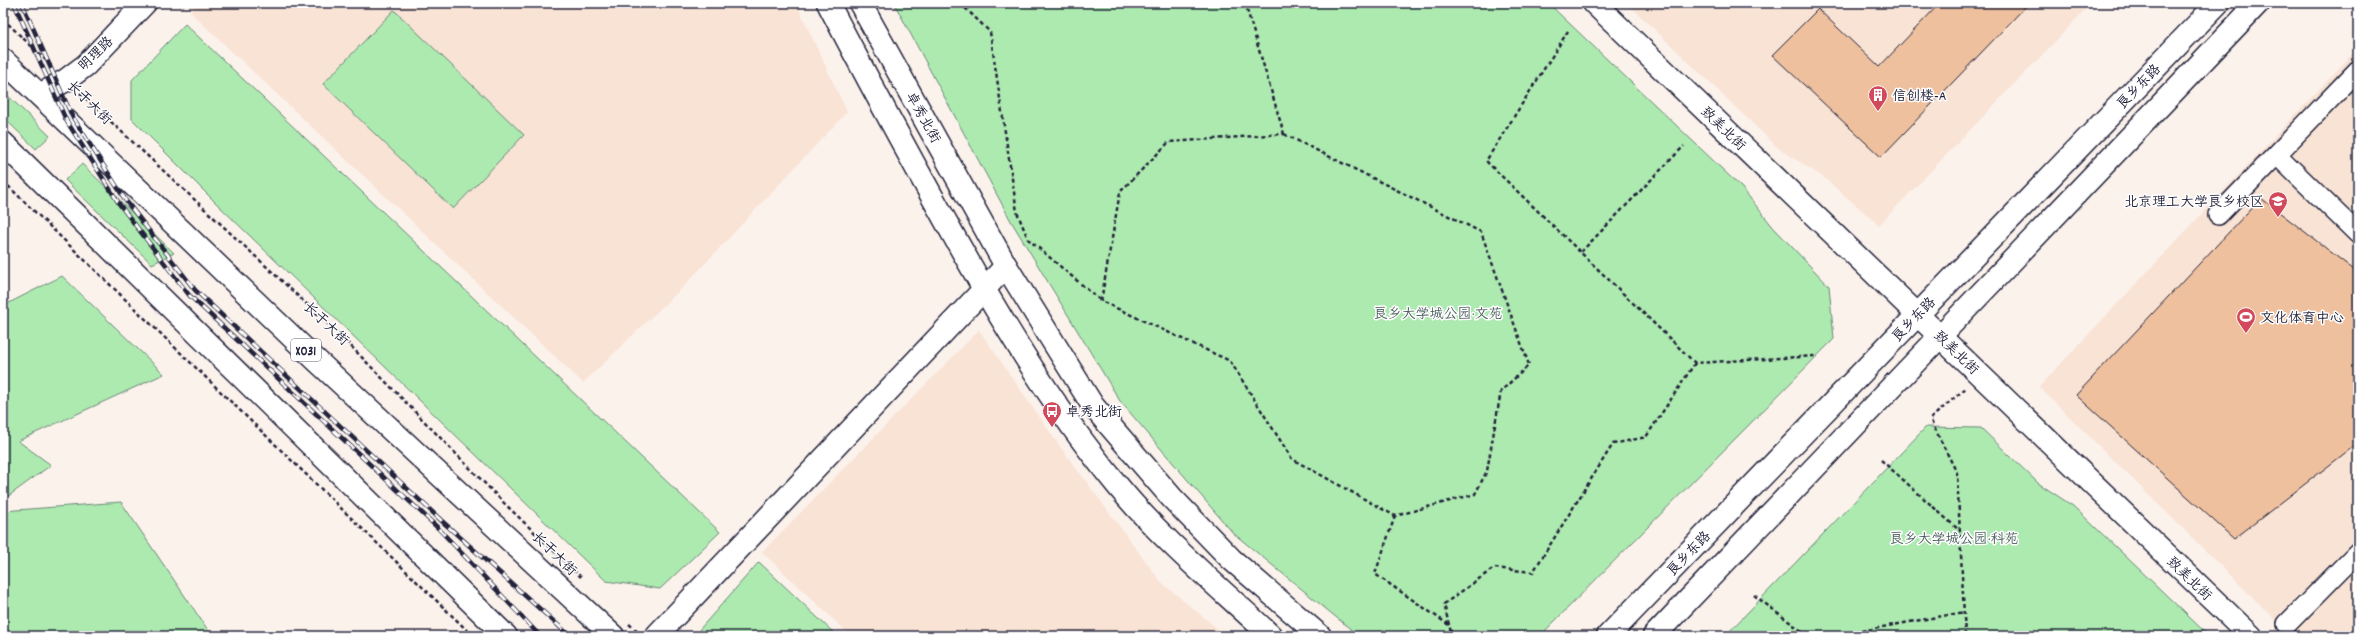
<svg xmlns="http://www.w3.org/2000/svg" width="2361" height="639" font-family="Dekko,'LXGW WenKai TC',sans-serif">
<style>
.built{fill:#f8e3d5}
.green{fill:#adeab0;stroke:#688676}
.building{fill:#efc09e;stroke:#22223b}
.lines{fill:none;stroke-linecap:round;stroke-linejoin:round}
.street-casing{stroke:#22223b;stroke-width:22}
.secondary-casing{stroke:#22223b;stroke-width:25}
.primary-casing{stroke:#22223b;stroke-width:25}
.path{stroke:#22223b;stroke-width:2.5;stroke-dasharray:4 3;stroke-linecap:butt}
.street{stroke:#fff;stroke-width:19}
.secondary{stroke:#fff;stroke-width:22}
.primary{stroke:#fff;stroke-width:22}
.rail-casing{stroke:#22223b;stroke-width:4.5}
.rail{stroke:#fff;stroke-width:3;stroke-dasharray:9;stroke-linecap:butt}
.labels{text-anchor:middle;stroke-width:3;stroke-linejoin:round;paint-order:stroke}
.shield{fill:#fff;stroke:#646476;stroke-width:1}
.shield-label{font-size:13px;font-weight:bold;fill:#22223b}
.street-label{font-size:14px;fill:#22223b;stroke:#fff}
.poi-label{font-size:14px;fill:#22223b;stroke:#fff;text-anchor:start}
.park-label{font-size:14px;fill:#4c5e5e;stroke:#fff}
</style>
<rect width="100%" height="100%" fill="#fcf2ec"/>
<filter id="ink" filterUnits="userSpaceOnUse"><feTurbulence type="fractalNoise" baseFrequency=".025" numOctaves="2"/><feDisplacementMap in="SourceGraphic" scale="8" xChannelSelector="R" yChannelSelector="G"/><feConvolveMatrix kernelMatrix="1 2 1 2 8 2 1 2 1" color-interpolation-filters="sRGB"/></filter>
<g filter="url(#ink)">
<g class="built">
<polygon points="198,3 796,3 847,112 685,285 583,383 190,12"/>
<polygon points="1627,3 2092,3 1879,225 1823,177 1778,148"/>
<polygon points="2358,48 2358,636 2292,636 2039,387"/>
<polygon points="979,330 1061,448 1161,582 1226,636 851,636 762,552"/>
</g>
<g class="green">
<polygon points="894,3 1548,3 1742,188 1773,227 1829,286 1834,339 1540,636 1359,636 1233,533 1120,401 1011,221"/>
<polygon points="394,10 524,135 453,209 323,84"/>
<polygon points="185,24 720,532 660,589 606,581 217,204 132,119 132,80"/>
<polygon points="3,91 50,136 36,149 3,117"/>
<polygon points="82,164 174,253 152,264 65,180"/>
<polygon points="62,276 164,374 18,441 51,465 3,500 3,306"/>
<polygon points="1926,427 1981,428 2038,483 2073,506 2209,636 1725,636"/>
<polygon points="121,502 212,636 3,636 3,511"/>
<polygon points="759,562 837,636 700,636 699,630"/>
</g>
<g class="building">
<polygon points="1940,3 2029,3 1881,157 1772,55 1818,9 1879,67"/>
<polygon points="2261,198 2358,273 2358,443 2234,539 2076,395"/>
</g>
<g class="lines">
<g class="street-casing">
<g id="street">
<polyline points="2277,155 2358,234"/>
<polyline points="2218,215 2358,70"/>
<polyline points="2287,624 2358,552"/>
</g>
</g>
<g class="secondary-casing">
<g id="secondary">
<path d="M828,3C866,76 905,148 945,220C996,312 1050,404 1117,485C1163,541 1219,587 1271,636"/>
<polyline points="860,3 1006,266 1093,406 1172,498 1231,559 1320,636"/>
<polyline points="1594,3 2251,636"/>
<polyline points="40,95 66,80 86,65 145,3"/>
<polyline points="656,636 1006,266"/>
<polyline points="1608,636 2218,3"/>
<polyline points="1654,636 2258,3"/>
</g>
</g>
<g class="primary-casing">
<g id="primary">
<polyline points="3,60 314,358 613,636"/>
<polyline points="3,143 506,636"/>
</g>
</g>
<g class="path">
<polyline points="960,3 990,32 1017,212 1028,239 1101,301"/>
<polyline points="1245,3 1284,134"/>
<polyline points="3,19 52,66"/>
<polyline points="1568,31 1486,161 1695,363 1816,356"/>
<polyline points="80,93 341,336 505,504 581,577"/>
<polygon points="1284,134 1481,232 1529,365 1501,391 1487,471 1475,494 1395,516 1292,459 1230,361 1101,301 1120,192 1169,142"/>
<polyline points="3,181 473,636"/>
<polyline points="1581,252 1684,146"/>
<polyline points="1881,460 1960,531"/>
<polyline points="1395,516 1375,574 1449,625 1452,636"/>
<polyline points="1754,595 1808,636"/>
<polyline points="629,624 637,631"/>
<polyline points="1449,625 1444,604 1494,568 1533,572 1613,444 1646,437 1695,363"/>
<polyline points="1834,636 1964,612"/>
<polyline points="1965,636 1957,473 1930,419 1967,387"/>
</g>
<use href="#street" class="street"/>
<use href="#secondary" class="secondary"/>
<use href="#primary" class="primary"/>
<g class="rail-casing">
<g id="rail">
<polyline points="14,3 66,120 120,205 189,295 438,528 540,636"/>
<polyline points="22,3 72,116 126,201 195,290 443,522 570,636"/>
</g>
</g>
<use href="#rail" class="rail"/>
</g>
</g>
<defs>
<g id="building-pin" transform="scale(1)"><path d="M0 17L-7.5 6A9.5 9.5 0 1 1 7.5 6Z" fill="#d1495b" stroke="#fff"/><path d="M-4-6H4V6H1V3H-1V6H-4ZM-2.5-4.3h1.7v1.8h-1.7ZM.8-4.3h1.7v1.8H.8ZM-2.5-1h1.7V.8h-1.7ZM.8-1h1.7V.8H.8Z" fill="#fff"/></g>
<g id="university-pin" transform="scale(1)"><path d="M0 17L-7.5 6A9.5 9.5 0 1 1 7.5 6Z" fill="#d1495b" stroke="#fff"/><path d="M0-5L7-2L0 1L-7-2ZM-4 1L0 2.5L4 1V4Q0 6-4 4Z" fill="#fff"/></g>
<g id="stadium-pin" transform="scale(1)"><path d="M0 17L-7.5 6A9.5 9.5 0 1 1 7.5 6Z" fill="#d1495b" stroke="#fff"/><path d="M0-5a6.5 5 0 1 0 0 10a6.5 5 0 1 0 0-10ZM-3.5-1.8h7v3.6h-7Z" fill="#fff"/></g>
<g id="bus-pin" transform="scale(1)"><path d="M0 17L-7.5 6A9.5 9.5 0 1 1 7.5 6Z" fill="#d1495b" stroke="#fff"/><path d="M-5-6H5V4H4V6H2V4H-2V6H-4V4H-5ZM-3.5-4V0h7V-4ZM-3.5 1.2v1.5H-2V1.2ZM2 1.2v1.5H3.5V1.2Z" fill="#fff"/></g>
</defs>
<g fill-rule="evenodd">
<use href="#building-pin" x="1878" y="95"/>
<use href="#university-pin" x="2278" y="201"/>
<use href="#stadium-pin" x="2246" y="317"/>
<use href="#bus-pin" x="1052" y="411"/>
</g>
<g class="labels">
<rect class="shield" x="291" y="339" width="30" height="22" rx="3"/>
<g class="shield-label">
<text x="306" y="355">X031</text>
</g>
<g class="street-label">
<text transform="translate(95 53) rotate(-44)" y="5">明理路</text>
<text transform="translate(2138 86) rotate(-46)" y="5">良乡东路</text>
<text transform="translate(90 102) rotate(44)" y="5">长于大街</text>
<text transform="translate(924 117) rotate(61)" y="5">卓秀北街</text>
<text transform="translate(1724 128) rotate(44)" y="5">致美北街</text>
<text transform="translate(1913 319) rotate(-46)" y="5">良乡东路</text>
<text transform="translate(327 323) rotate(43)" y="5">长于大街</text>
<text transform="translate(1957 352) rotate(44)" y="5">致美北街</text>
<text transform="translate(555 553) rotate(44)" y="5">长于大街</text>
<text transform="translate(1688 553) rotate(-46)" y="5">良乡东路</text>
<text transform="translate(2190 578) rotate(44)" y="5">致美北街</text>
</g>
<g class="poi-label">
<text x="1892" y="100">信创楼-A</text>
<text x="2264" y="206" text-anchor="end">北京理工大学良乡校区</text>
<text x="2260" y="322">文化体育中心</text>
<text x="1066" y="416">卓秀北街</text>
</g>
<g class="park-label">
<text x="1438" y="318">良乡大学城公园·文苑</text>
<text x="1954" y="543">良乡大学城公园·科苑</text>
</g>
</g>
<rect width="2361" height="639" fill="none" stroke="#fff" stroke-width="16"/>
<rect x="8" y="8" width="2345" height="623" fill="none" stroke="#22223b" stroke-width="1.5" filter="url(#ink)"/>
</svg>
